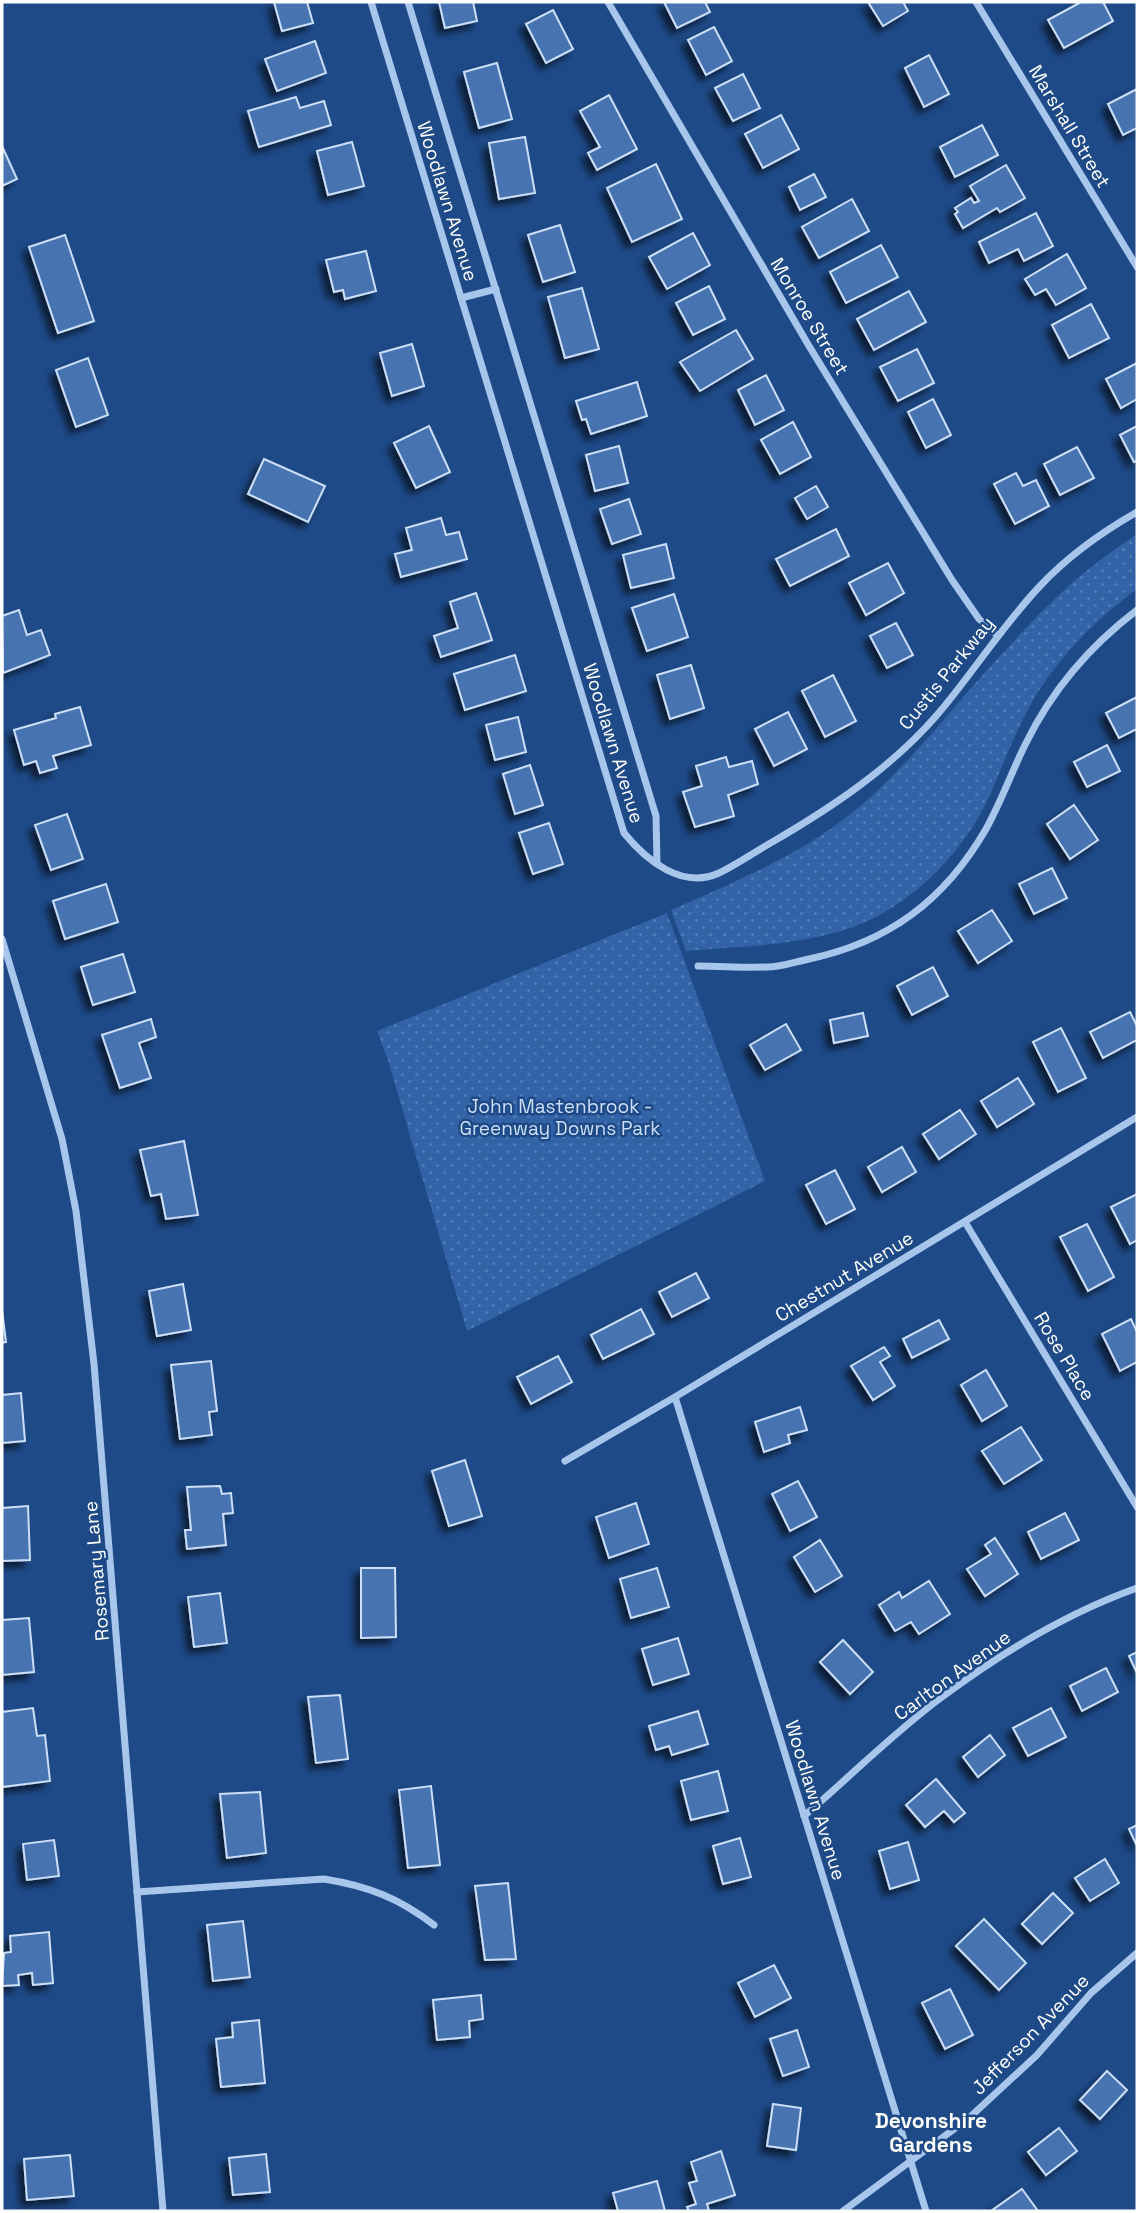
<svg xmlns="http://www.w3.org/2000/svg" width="1139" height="2213" font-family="'Space Grotesk',sans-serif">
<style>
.grass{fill:url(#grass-dots)}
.building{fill:#4673b1;stroke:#cddff8;stroke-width:2;filter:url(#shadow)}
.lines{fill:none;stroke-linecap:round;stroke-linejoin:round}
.street{stroke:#a8c5eb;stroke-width:7}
.labels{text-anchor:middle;stroke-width:5;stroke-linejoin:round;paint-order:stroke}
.street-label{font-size:19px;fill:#fff;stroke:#1e4a88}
.park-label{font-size:19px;fill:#cddff8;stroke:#1e4a88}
.neighbourhood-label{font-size:21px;font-weight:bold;fill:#fff;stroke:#1e4a88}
</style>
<defs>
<pattern id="grass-dots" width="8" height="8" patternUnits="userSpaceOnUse" patternTransform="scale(1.75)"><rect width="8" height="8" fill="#3163a6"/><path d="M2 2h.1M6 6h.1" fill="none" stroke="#507ab3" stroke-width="1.8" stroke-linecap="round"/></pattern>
<filter id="shadow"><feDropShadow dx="-6" dy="6" stdDeviation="3.5" flood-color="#0009"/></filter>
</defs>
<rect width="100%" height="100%" fill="#1e4a88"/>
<g class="grass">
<path d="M1137,534V589C1099,617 1064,651 1038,692C1015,728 1003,769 984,807C958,858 908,907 853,927C800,946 742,946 686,951L671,910C734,882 799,856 853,812C908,767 950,710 999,657C1027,627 1057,594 1090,568C1105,556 1121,545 1137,534Z"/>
<polygon points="667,913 765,1181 467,1331 388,1060 377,1031"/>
</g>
<g class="building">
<polygon points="274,2 307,2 313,23 282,31"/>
<polygon points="439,2 473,2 477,21 445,28"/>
<polygon points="664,2 705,2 710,12 677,28"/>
<polygon points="868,2 903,2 908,11 883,26"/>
<polygon points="1081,2 1103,2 1113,21 1064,48 1048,20"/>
<polygon points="553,10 573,49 546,63 526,24"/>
<polygon points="714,27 732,61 706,75 688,40"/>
<polygon points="315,41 326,73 277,91 265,59"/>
<polygon points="929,55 949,94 924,107 905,68"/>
<polygon points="497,63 512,119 479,128 464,72"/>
<polygon points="743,74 760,108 733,121 715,88"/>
<polygon points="1137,89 1137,128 1123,135 1108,104"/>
<polygon points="609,95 637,149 597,170 588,153 600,147 580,111"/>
<polygon points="296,97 300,108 324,101 331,125 259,147 248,111"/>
<polygon points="781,115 799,149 763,168 745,134"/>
<polygon points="982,125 998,155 955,177 940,147"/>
<polygon points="525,137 535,193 499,199 489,143"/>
<polygon points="352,142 364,186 328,195 317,151"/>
<polygon points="2,146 17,179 2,186"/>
<polygon points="656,164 682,219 632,242 607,188"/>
<polygon points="1006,165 1025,198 1000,212 997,208 963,228 955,214 958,212 955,208 971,198 974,203 979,201 970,186"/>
<polygon points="814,174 826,197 800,210 789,187"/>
<polygon points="852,199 869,231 819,258 802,227"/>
<polygon points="1036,213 1053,246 1024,261 1018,249 989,263 979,242"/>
<polygon points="560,225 575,272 543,282 528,235"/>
<polygon points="693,233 710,265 667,289 649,257"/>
<polygon points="65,235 94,321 58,333 29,247"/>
<polygon points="881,245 898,277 846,303 830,272"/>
<polygon points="366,251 376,291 345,299 343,290 334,292 326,260"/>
<polygon points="1067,254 1086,288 1056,305 1046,289 1035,295 1025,279"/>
<polygon points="709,286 725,319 693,335 676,303"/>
<polygon points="582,288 599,349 565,358 548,297"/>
<polygon points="909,291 926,322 874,350 857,319"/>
<polygon points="1091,304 1109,338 1069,358 1052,325"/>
<polygon points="736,330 753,359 700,391 680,362"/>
<polygon points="412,344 424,386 392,396 380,353"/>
<polygon points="917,349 934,383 898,401 880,367"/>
<polygon points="88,358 108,415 76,427 56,370"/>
<polygon points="1137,363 1137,399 1121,408 1106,379"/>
<polygon points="766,375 784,410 755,425 738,390"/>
<polygon points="637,382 647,416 591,434 586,419 582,420 576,401"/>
<polygon points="933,399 951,435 926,448 908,412"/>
<polygon points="793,422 811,457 780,474 761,440"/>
<polygon points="429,426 450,472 416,488 394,443"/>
<polygon points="1137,426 1137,461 1134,462 1120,435"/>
<polygon points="619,446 628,483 595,491 586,455"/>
<polygon points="1077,447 1094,478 1060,495 1044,464"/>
<polygon points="264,459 325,486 308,522 248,494"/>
<polygon points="1016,473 1023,486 1036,480 1049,506 1015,524 994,484"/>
<polygon points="816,486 828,507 807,519 795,498"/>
<polygon points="629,499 641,534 612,544 600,509"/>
<polygon points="441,518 446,535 459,532 467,559 401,577 395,554 412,550 406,528"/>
<polygon points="836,529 849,556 790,586 776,559"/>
<polygon points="666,544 674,578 631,588 623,555"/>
<polygon points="888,563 904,593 866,615 849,583"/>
<polygon points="476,593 492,640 441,657 434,636 458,628 450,602"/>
<polygon points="674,594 688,637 647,651 632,608"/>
<polygon points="19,610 27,635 41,630 50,655 3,673 2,616"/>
<polygon points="896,623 913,655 887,668 870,636"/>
<polygon points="515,655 526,691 465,710 454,674"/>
<polygon points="691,665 704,708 670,719 657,675"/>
<polygon points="833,675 856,721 825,737 802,691"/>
<polygon points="1137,697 1137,729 1119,738 1106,713"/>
<polygon points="80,707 91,745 53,756 57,768 40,773 36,761 24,765 14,730 56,718 55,714"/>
<polygon points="788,712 807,749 774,766 755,729"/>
<polygon points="518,717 526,752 495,760 486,725"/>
<polygon points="1107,745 1120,771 1087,787 1074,762"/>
<polygon points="726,757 729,767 752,761 758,784 728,795 734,816 695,827 683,792 702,786 696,766"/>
<polygon points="530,765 543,805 515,814 503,774"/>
<polygon points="1074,805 1098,840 1070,859 1047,824"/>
<polygon points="67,814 83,859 51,870 35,825"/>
<polygon points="549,823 563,864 533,874 519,833"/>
<polygon points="1052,868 1067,898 1034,914 1019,884"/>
<polygon points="106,884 118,922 65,939 53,901"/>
<polygon points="992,910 1012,941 978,963 958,931"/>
<polygon points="123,954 135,992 93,1005 81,967"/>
<polygon points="933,967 948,996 912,1015 897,986"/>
<polygon points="1130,1012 1137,1026 1137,1040 1103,1058 1090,1032"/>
<polygon points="863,1013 868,1036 834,1043 830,1020"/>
<polygon points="151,1019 156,1037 139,1043 151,1078 120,1088 102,1035"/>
<polygon points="786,1024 801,1050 765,1070 750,1045"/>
<polygon points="1061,1028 1086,1078 1058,1092 1033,1042"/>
<polygon points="1018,1078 1034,1104 997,1127 981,1101"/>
<polygon points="960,1110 976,1134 939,1159 923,1134"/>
<polygon points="184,1141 198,1215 166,1219 161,1194 151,1196 140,1150"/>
<polygon points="902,1147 916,1172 882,1192 868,1167"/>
<polygon points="835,1170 855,1209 826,1224 806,1185"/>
<polygon points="1137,1194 1137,1240 1130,1244 1111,1207"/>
<polygon points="1087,1224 1114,1277 1088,1291 1060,1237"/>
<polygon points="696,1273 709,1298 672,1317 659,1292"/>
<polygon points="183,1284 191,1330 157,1336 149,1291"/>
<polygon points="641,1309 654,1334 603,1359 591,1335"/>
<polygon points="2,1310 6,1342 2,1343"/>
<polygon points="1131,1319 1137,1332 1137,1362 1120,1371 1102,1334"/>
<polygon points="939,1320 949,1339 912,1358 903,1339"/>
<polygon points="884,1347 890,1356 880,1362 895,1386 873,1400 851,1366"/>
<polygon points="558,1356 572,1382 531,1404 517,1377"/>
<polygon points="211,1361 217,1411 209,1412 212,1435 180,1439 171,1365"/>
<polygon points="986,1370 1007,1406 982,1421 961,1385"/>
<polygon points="21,1393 25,1441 2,1443 2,1395"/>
<polygon points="800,1407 807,1430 788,1435 790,1443 764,1452 755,1422"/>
<polygon points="1021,1427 1042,1460 1004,1484 982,1451"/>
<polygon points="465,1460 482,1516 449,1526 432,1471"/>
<polygon points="798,1481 817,1517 790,1531 772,1494"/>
<polygon points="220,1486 222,1494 231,1493 233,1513 223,1514 226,1545 187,1549 185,1530 191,1530 187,1487"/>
<polygon points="636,1503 649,1544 609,1558 596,1517"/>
<polygon points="28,1506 30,1560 2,1561 2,1508"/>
<polygon points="1065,1513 1079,1540 1041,1559 1028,1532"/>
<polygon points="995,1538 1018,1574 985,1596 967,1569 991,1554 985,1545"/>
<polygon points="820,1540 842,1576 815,1592 794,1557"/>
<polygon points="361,1568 395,1568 396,1637 361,1638"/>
<polygon points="657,1568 669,1607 631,1618 620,1579"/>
<polygon points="929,1581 950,1614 919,1634 911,1622 895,1631 879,1605 899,1592 902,1598"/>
<polygon points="220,1593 227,1643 194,1647 188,1597"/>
<polygon points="29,1618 34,1672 2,1675 2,1620"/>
<polygon points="678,1638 689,1674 653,1685 642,1649"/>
<polygon points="843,1640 873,1672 850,1694 820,1662"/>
<polygon points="1137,1652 1137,1673 1129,1656"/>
<polygon points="1106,1668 1118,1692 1082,1711 1070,1686"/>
<polygon points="340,1695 348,1759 316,1763 308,1697"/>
<polygon points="33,1708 37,1736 45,1735 50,1781 2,1787 2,1712"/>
<polygon points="1051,1708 1066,1737 1028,1756 1013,1728"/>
<polygon points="698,1711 708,1744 672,1755 669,1746 656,1750 649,1726"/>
<polygon points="990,1735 1005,1755 978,1777 963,1757"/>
<polygon points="718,1771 728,1811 691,1820 681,1781"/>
<polygon points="936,1779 965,1813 954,1822 944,1811 925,1827 906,1805"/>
<polygon points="431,1786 440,1865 408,1868 399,1790"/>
<polygon points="260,1792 266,1853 227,1858 220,1794"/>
<polygon points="1137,1825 1137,1846 1129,1829"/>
<polygon points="740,1838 751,1877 723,1884 713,1846"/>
<polygon points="54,1840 59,1876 27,1880 23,1844"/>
<polygon points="908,1842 919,1880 890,1889 879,1851"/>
<polygon points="1105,1859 1119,1883 1090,1901 1075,1878"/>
<polygon points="508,1883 516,1959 485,1960 475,1886"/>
<polygon points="1053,1893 1073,1913 1042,1944 1022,1924"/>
<polygon points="984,1919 1026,1963 999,1990 956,1946"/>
<polygon points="243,1921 250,1977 213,1981 207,1925"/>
<polygon points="49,1932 53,1983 33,1985 32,1973 18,1975 19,1985 2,1986 4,1953 11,1952 10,1936"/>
<polygon points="774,1965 791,1998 755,2017 738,1983"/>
<polygon points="950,1989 973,2035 945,2049 922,2003"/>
<polygon points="481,1995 483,2019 469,2021 470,2037 437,2040 433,2000"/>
<polygon points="259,2020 265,2083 221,2087 216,2039 233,2037 232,2023"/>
<polygon points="797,2030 809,2067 783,2076 770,2039"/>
<polygon points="1107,2071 1127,2090 1100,2119 1080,2100"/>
<polygon points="773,2104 801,2108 796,2150 767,2146"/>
<polygon points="1059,2128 1077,2151 1046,2175 1028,2152"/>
<polygon points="721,2151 735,2195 707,2204 709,2211 689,2211 687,2207 696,2204 689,2183 697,2181 691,2162"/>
<polygon points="266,2154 270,2192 233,2195 229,2158"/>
<polygon points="70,2155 74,2196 27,2200 24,2159"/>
<polygon points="657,2181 665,2211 618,2211 613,2193"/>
<polygon points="1022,2189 1038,2211 991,2211"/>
</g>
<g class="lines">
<g class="street">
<path d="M371,2L624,833C646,860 682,890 719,873C738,864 756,851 774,841C834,806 892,767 937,715C973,673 1002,626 1040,586C1068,556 1102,532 1137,512"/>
<polyline points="408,2 656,816 657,863"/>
<polyline points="608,2 809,346 952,580 979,619 998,636"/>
<polyline points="976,2 1137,267"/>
<polyline points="461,298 496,289"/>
<polyline points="2,939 62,1139 76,1211 94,1364 163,2211"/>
<path d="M698,966C721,966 744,968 767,967C781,967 795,962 809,959C889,942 945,900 986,829C1001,802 1012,771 1026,743C1052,690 1091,645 1137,610"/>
<polyline points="965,1222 1137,1507"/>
<polyline points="675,1397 926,2211"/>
<polyline points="565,1461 675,1397 1137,1117"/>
<path d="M804,1816C850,1777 893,1733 942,1697C1001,1653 1067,1613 1137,1588"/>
<path d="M137,1892L324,1879C368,1886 399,1898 434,1925"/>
<polyline points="843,2211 969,2118 1037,2055 1091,1993 1137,1953"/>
</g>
</g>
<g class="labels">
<g class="street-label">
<text transform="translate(1070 126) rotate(59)" y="7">Marshall Street</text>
<text transform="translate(448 201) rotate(73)" y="7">Woodlawn Avenue</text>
<text transform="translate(810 316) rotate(59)" y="7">Monroe Street</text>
<text transform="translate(946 673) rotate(-51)" y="7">Custis Parkway</text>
<text transform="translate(614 743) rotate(73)" y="7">Woodlawn Avenue</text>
<text transform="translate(844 1276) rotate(-31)" y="7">Chestnut Avenue</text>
<text transform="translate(1065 1356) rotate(59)" y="7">Rose Place</text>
<text transform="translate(96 1571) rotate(-95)" y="7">Rosemary Lane</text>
<text transform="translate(952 1675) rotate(-36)" y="7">Carlton Avenue</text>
<text transform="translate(816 1800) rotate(73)" y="7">Woodlawn Avenue</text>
<text transform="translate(1030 2034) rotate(-46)" y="7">Jefferson Avenue</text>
</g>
<g class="park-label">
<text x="560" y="1113">John Mastenbrook -<tspan x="560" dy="22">Greenway Downs Park</tspan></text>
</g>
<g class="neighbourhood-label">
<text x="931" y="2128">Devonshire<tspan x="931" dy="24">Gardens</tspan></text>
</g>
</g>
<rect width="1139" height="2213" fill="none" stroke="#ffffff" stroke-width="7"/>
</svg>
